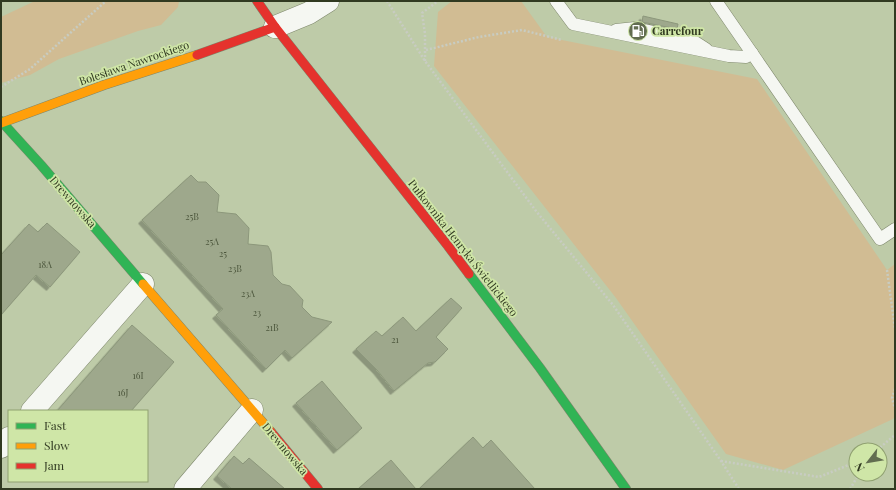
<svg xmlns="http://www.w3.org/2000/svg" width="896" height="490" font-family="'Playfair Display',serif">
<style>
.green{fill:#d1bc93}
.building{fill:#9ea88c;stroke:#8c977b;filter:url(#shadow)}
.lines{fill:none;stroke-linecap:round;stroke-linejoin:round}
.lane-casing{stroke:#7e876c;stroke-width:13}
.street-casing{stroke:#7e876c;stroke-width:23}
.fast-casing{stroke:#7e876c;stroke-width:10}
.slow-casing{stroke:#7e876c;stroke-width:10}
.jam-casing{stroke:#7e876c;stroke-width:10}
.path{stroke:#c8ccc2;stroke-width:2.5;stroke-dasharray:2 2;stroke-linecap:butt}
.lane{stroke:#f5f7f2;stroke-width:12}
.street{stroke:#f5f7f2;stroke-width:22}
.fast{stroke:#30b455;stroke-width:9}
.slow{stroke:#ff9f0a;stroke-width:9}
.jam{stroke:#e5322d;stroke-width:9}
.labels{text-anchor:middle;stroke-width:3.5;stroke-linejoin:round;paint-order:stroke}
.number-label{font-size:9px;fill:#4c563c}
.poi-label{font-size:11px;font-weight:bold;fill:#313a21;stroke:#cfe6a7;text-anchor:start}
.street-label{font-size:11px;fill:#313a21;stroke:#cfe6a7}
</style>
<defs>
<filter id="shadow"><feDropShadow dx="-3.5" dy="3.5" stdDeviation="0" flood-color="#0004"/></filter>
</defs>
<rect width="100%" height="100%" fill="#becba8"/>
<g class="green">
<polygon points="35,1 179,1 178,7 161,25 138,31 59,59 30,75 1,83 1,17"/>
<polygon points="452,1 521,1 547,37 757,79 887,270 895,264 895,416 893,419 783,470 726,454 616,298 434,66 438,12"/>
</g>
<g class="building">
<polygon points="643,16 678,24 677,29 642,22"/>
<polygon points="191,175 198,182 206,182 219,195 217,212 236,214 249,228 248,244 268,246 271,252 273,275 282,284 290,286 303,300 302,307 312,317 332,322 292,358 285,350 266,369 216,315 223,309 142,220"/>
<polygon points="47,223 80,252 50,287 36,275 1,315 1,255 29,224 38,232"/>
<polygon points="451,298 462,308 436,337 448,349 435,362 428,363 394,391 377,370 356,349 376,331 382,336 403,317 416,331"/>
<polygon points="132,325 174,362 131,411 57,411"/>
<polygon points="322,381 362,428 337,450 296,403"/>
<polygon points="473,437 483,448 491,440 535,489 419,489"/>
<polygon points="234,456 243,464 249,458 285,489 232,489 217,476"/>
<polygon points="391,460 416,489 358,489"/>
</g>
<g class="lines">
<g class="lane-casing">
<g id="lane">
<polyline points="556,1 573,24 729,56 746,57 752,53"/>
<polyline points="716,1 880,239 895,229"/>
<polyline points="616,30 635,28 692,40 706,49"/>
</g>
</g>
<g class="street-casing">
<g id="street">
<polyline points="275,27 309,13 328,1"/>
<polyline points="32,411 143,284"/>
<polyline points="1,447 9,438"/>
<polyline points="185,489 252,410"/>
</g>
</g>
<g class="fast-casing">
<g id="fast">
<polyline points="1,121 41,165 143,284"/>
<polyline points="469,274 540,368 626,489"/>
</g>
</g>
<g class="slow-casing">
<g id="slow">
<polyline points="1,123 104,85 197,55"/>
<polyline points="143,284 271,432"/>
</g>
</g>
<g class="jam-casing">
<g id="jam">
<polyline points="257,1 275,27 448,246 469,274"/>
<polyline points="197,55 275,27"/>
<polyline points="271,432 318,489"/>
</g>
</g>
<g class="path">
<polyline points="387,1 425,61 536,211 613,305 721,461 739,489"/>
<polyline points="426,50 479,37 522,30 562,40"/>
<polyline points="425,61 425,34 422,13 438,1"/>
<polyline points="1,87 30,69 106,1"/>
<polyline points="887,270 895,329"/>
<polyline points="895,389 892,398 895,409"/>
<polyline points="877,450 895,435"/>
<polyline points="721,461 819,477 856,462"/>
<polyline points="850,489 859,474"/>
</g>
<use href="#lane" class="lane"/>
<use href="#street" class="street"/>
<use href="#fast" class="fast"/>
<use href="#slow" class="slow"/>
<use href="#jam" class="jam"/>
</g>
<defs>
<g id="fuel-disc" transform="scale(1)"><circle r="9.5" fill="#626d50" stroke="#cfe6a7"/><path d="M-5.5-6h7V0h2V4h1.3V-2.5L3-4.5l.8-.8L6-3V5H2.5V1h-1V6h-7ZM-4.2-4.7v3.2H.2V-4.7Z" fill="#fff"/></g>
</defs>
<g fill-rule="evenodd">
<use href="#fuel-disc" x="638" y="31"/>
</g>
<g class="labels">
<g class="number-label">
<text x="192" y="220">25B</text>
<text x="212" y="245">25A</text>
<text x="223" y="257">25</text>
<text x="45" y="268">18A</text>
<text x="235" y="272">23B</text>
<text x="248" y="297">23A</text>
<text x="257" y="316">23</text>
<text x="272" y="331">21B</text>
<text x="395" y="343">21</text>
<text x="138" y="379">16I</text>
<text x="123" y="396">16J</text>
</g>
<g class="poi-label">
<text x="652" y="35">Carrefour</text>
</g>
<g class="street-label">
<text transform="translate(134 63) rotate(-19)" y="4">Bolesława Nawrockiego</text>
<text transform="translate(73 202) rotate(49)" y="4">Drewnowska</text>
<text transform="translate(463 248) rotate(52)" y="4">Pułkownika Henryka Świetlickiego</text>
<text transform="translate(285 449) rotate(50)" y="4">Drewnowska</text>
</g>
</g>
<rect width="896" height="490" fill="none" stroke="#313a21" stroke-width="4"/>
<rect x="8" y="410" width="140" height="72" fill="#cfe6a7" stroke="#90a171"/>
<rect x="16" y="423" width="20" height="6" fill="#30b455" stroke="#90a171"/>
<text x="44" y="430" font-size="12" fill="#313a21">Fast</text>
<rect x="16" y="443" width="20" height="6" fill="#ff9f0a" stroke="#90a171"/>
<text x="44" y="450" font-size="12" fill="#313a21">Slow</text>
<rect x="16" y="463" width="20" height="6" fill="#e5322d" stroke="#90a171"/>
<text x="44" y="470" font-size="12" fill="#313a21">Jam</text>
<g transform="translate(868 462) rotate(239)"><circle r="19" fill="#cfe6a7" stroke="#90a171"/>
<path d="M0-3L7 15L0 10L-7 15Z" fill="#626d50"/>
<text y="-6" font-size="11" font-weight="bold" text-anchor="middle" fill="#313a21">N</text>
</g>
</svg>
